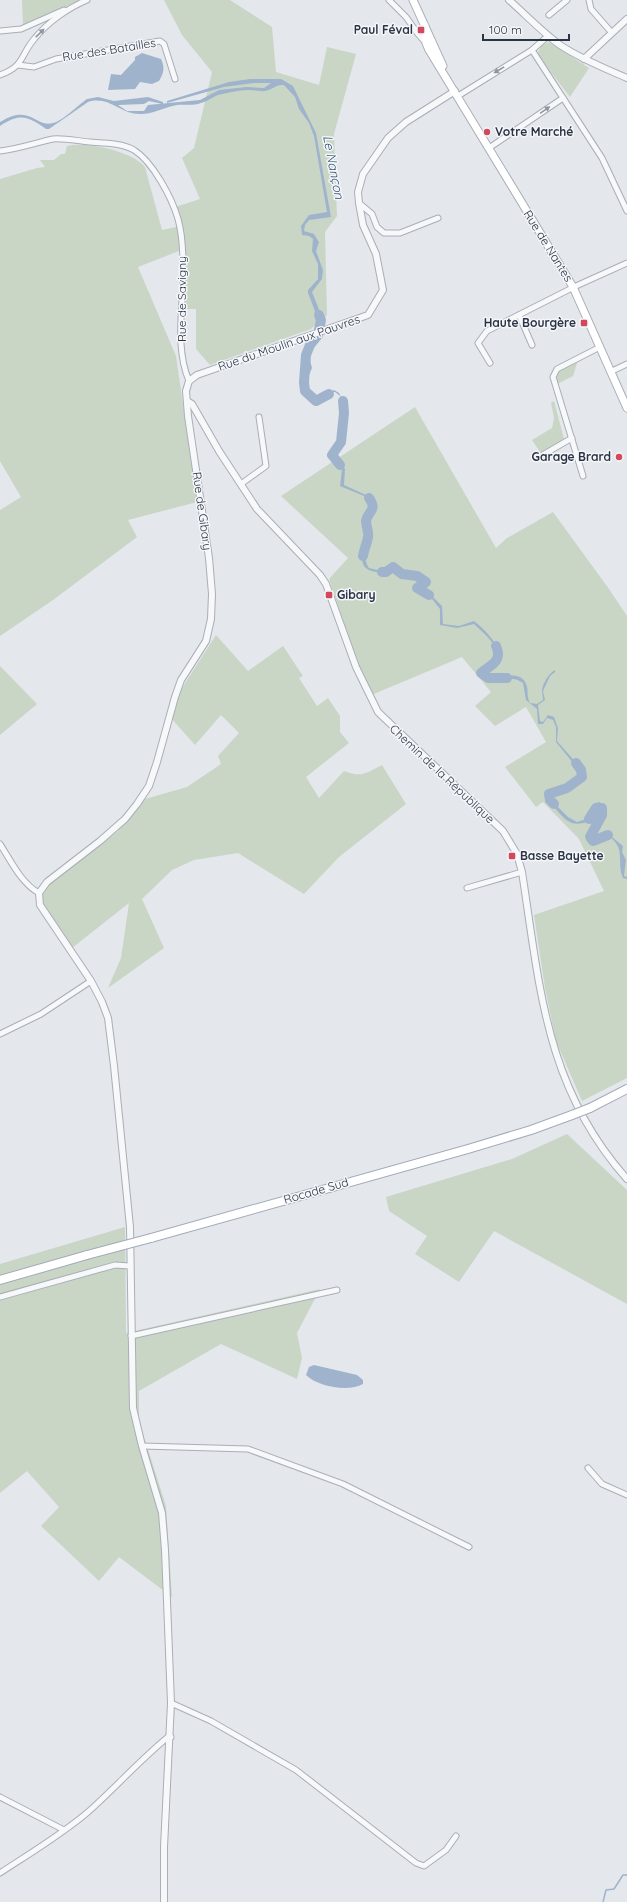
<svg xmlns="http://www.w3.org/2000/svg" width="627" height="1902" font-family="Quicksand,sans-serif">
<style>
.green{fill:#c9d6c5}
.water{fill:#9fb4cc}
.lines{fill:none;stroke-linecap:round;stroke-linejoin:round}
.stream{stroke:#9fb4cc;stroke-width:1.5}
.river{stroke:#9fb4cc;stroke-width:10}
.minor-casing{stroke:#a9aeb7;stroke-width:7}
.tertiary-casing{stroke:#a9aeb7;stroke-width:8}
.secondary-casing{stroke:#a9aeb7;stroke-width:9}
.primary-casing{stroke:#a3abb8;stroke-width:10}
.minor{stroke:#f7f8fa;stroke-width:5}
.tertiary{stroke:#f7f8fa;stroke-width:6}
.secondary{stroke:#fff;stroke-width:7}
.primary{stroke:#fff;stroke-width:8}
.primary-bridge-casing{stroke:#a3abb8;stroke-width:10;stroke-linecap:butt}
.primary-bridge{stroke:#fff;stroke-width:8}
.oneway{fill:#9196a0}
.poi-dot{fill:#d1495b;stroke:#f4f6f9;stroke-width:1.5}
.labels{text-anchor:middle;stroke-width:3;stroke-linejoin:round;paint-order:stroke}
.poi-label{font-size:12px;font-weight:bold;fill:#2b3445;stroke:#f4f6f9;text-anchor:end}
.street-label{font-size:12px;fill:#2b3445;stroke:#f4f6f9}
.water-label{font-size:13px;font-style:italic;fill:#34527a;stroke:#f4f6f9}
</style>
<rect width="100%" height="100%" fill="#e4e7ec"/>
<g class="green">
<polygon points="22,0 80,0 23,26"/>
<path d="M164,0H230L272,27L276,72L319,85L327,47L356,54L334,134L337,216L325,232L327,315L311,329L210,365L196,349V309H186L184,249L138,267L176,356L197,502L128,520L137,537L53,600L0,636V510L21,497L0,461V179L37,168L45,167L40,160H54L61,154H65L67,146C86,141 132,151 145,167L162,230L176,227L175,207L200,199L182,158L194,148L212,72L182,35Z"/>
<polygon points="549,42 589,68 570,97 540,58 538,52 541,46"/>
<path d="M578,360L573,376L557,384C554,370 568,366 578,360Z"/>
<polygon points="554,401 564,439 543,453 540,452 532,440 552,428 554,418 551,403"/>
<polygon points="415,407 496,548 507,538 553,512 609,589 627,616 627,1078 582,1101 556,1041 545,988 534,915 604,891 579,839 543,802 536,807 505,767 546,742 526,707 495,726 475,706 491,692 462,657 369,696 329,579 348,558 281,496"/>
<path d="M216,635L248,671L283,646L303,676L299,678L317,706L328,698L340,716V732L349,743L306,777L319,798L344,771C362,778 366,773 382,765L406,804L339,857L304,894L238,853L194,860L172,870L142,899L164,948L108,988L121,958L129,903L72,948L42,904L40,896L45,887L117,832L145,799L187,787L221,764L218,756L239,733L221,715L195,745L171,718L180,691Z"/>
<polygon points="0,666 37,704 0,735"/>
<polygon points="567,1134 627,1190 627,1304 494,1231 459,1282 415,1254 427,1236 389,1211 386,1197 512,1159"/>
<polygon points="125,1227 126,1333 320,1289 297,1333 302,1358 297,1379 221,1344 139,1391 139,1421 166,1506 172,1597 119,1557 99,1581 41,1526 59,1507 27,1471 0,1493 0,1264"/>
</g>
<g class="water">
<path d="M142,53L161,59C165,67 164,73 159,81L152,84L140,82L135,89L108,90L111,74L121,75L135,60V57Z"/>
<path d="M250,79H281L293,86L316,133L331,217L309,220L305,225L304,231L314,234L319,242L316,251L323,270L322,279L312,292L324,322L320,328L316,329L318,319L308,293V290L318,279V264L312,251L313,239L309,236L302,235L301,226L309,215L327,212L314,136L309,123L299,109L295,97L284,85C276,84 272,90 265,91C260,92 255,90 250,90C241,90 231,92 223,94C214,95 209,101 201,103C193,106 184,104 177,105C165,107 153,114 141,114C121,115 109,95 88,102L49,129H46C27,116 20,113 0,126V122C32,103 34,128 53,123C63,121 78,105 87,99L98,97L114,101L148,97L163,102V104L149,101L144,104L118,105L127,111H144L148,105L200,100L219,90L246,87L264,88L271,83H254L224,87L167,103V101L229,82Z"/>
<path d="M321,333V339L315,343L308,353L312,368L306,382L313,400L317,401L334,390L339,393C348,411 344,428 342,448L335,451L334,457L345,469L344,485L366,495L375,503L374,515L368,522C368,527 371,533 370,538C370,549 361,557 369,568L386,572L392,565L403,575L413,574L428,581L429,582L421,591L432,596L442,606L443,624L459,626L474,621C483,628 507,651 500,663C497,668 489,671 485,674L491,679C501,677 521,670 526,684C529,690 526,696 530,703L537,704L543,700C543,697 542,693 542,690C543,683 549,673 555,670V672L550,676L543,691L545,700L538,705L540,721L543,722L548,715L554,717L558,728L557,741L585,773L584,779C572,789 567,796 552,795L550,799L568,817L577,822L589,818C592,812 590,804 599,802L603,804C610,825 595,825 591,839L596,842L607,833L623,846L622,852L626,860L624,876L627,877V879L623,878C616,862 627,848 608,836L593,843L588,837C595,830 605,820 601,809L596,807L587,822C581,824 574,825 568,821C562,817 547,801 549,794L565,791L582,779V774L556,742V727L553,720L547,718L543,724H538L537,709L526,700L523,683C507,672 496,688 480,674L497,662C501,646 484,634 474,624L457,628L440,625V609L432,599L417,590L425,583L415,578L402,576L392,567C386,573 384,574 376,572C353,568 366,552 368,539C368,533 366,527 366,521L372,513V503L364,496L340,486L342,469L331,458L334,451L341,444L344,412L340,396L335,392H332L317,402L310,400L304,393L303,382L307,351Z"/>
<path d="M314,1365L357,1375L363,1380V1384C349,1392 318,1387 306,1375L309,1367Z"/>
</g>
<g class="lines">
<polyline class="stream" points="603,1902 606,1890 614,1889 623,1875 627,1875"/>
<g class="river">
<polyline points="319,315 321,320 318,335 310,345 306,355 304,382 305,391 316,401 329,394"/>
<polyline points="340,465 332,455 341,442 344,413 343,401"/>
<path d="M363,556C364,549 367,544 368,537C369,532 366,526 366,521C368,510 378,511 369,498"/>
<polyline points="382,572 386,572 393,567 402,574 417,576 426,582 417,588 429,595"/>
<path d="M496,646C503,661 491,665 481,673L488,678H507"/>
<polyline points="554,804 550,800 549,794 567,788 582,777 581,770 576,763"/>
<polyline points="589,819 596,808 602,808 602,815 590,837 593,841 608,835"/>
</g>
<g class="minor-casing">
<g id="minor">
<polyline points="389,0 406,17 418,34 426,43"/>
<polyline points="589,0 591,9 612,33"/>
<polyline points="549,15 567,0"/>
<polyline points="0,31 21,29 64,10"/>
<polyline points="532,50 602,158 627,211"/>
<polyline points="18,65 34,67 56,59 160,41 164,44 175,79"/>
<path d="M0,75C25,66 20,55 35,38C48,22 68,8 87,0"/>
<polyline points="458,96 532,50 548,36"/>
<polyline points="489,148 563,98"/>
<path d="M0,151C18,149 35,143 53,139C64,138 78,141 90,142C104,143 122,143 134,150C153,162 172,198 178,219C182,233 183,252 183,267C184,305 174,345 189,381"/>
<polyline points="359,203 372,214 377,227 384,233 400,233 438,218"/>
<polyline points="519,315 532,345"/>
<polyline points="490,363 478,343 487,331 576,286 627,263"/>
<polyline points="610,372 627,364"/>
<polyline points="541,456 572,438"/>
<polyline points="583,476 553,377 557,369 600,347"/>
<polyline points="241,484 266,466 259,417"/>
<path d="M0,844C11,861 21,883 39,893"/>
<polyline points="467,888 522,872"/>
<polyline points="0,1034 41,1014 91,981"/>
<polyline points="0,1297 115,1265 130,1266"/>
<polyline points="131,1336 337,1290"/>
<polyline points="142,1446 248,1449 343,1484 469,1547"/>
<polyline points="588,1468 602,1484 627,1495"/>
<polyline points="171,1703 211,1721 296,1770 416,1863 424,1866 446,1850 456,1836"/>
<polyline points="0,1797 64,1830"/>
<path d="M0,1873C29,1854 61,1835 88,1812C115,1788 140,1760 168,1737H171"/>
</g>
</g>
<g class="tertiary-casing">
<g id="tertiary">
<path d="M509,0C526,15 542,32 560,45C581,59 604,68 627,78"/>
<polyline points="584,59 627,19"/>
<path d="M187,401L192,404L219,451L257,509L320,575L326,584L356,667L378,712L503,831L517,854L522,872C540,987 545,1087 627,1179"/>
<polyline points="164,1902 164,1847 171,1703 165,1550 162,1513 142,1446 133,1408 130,1227 114,1066 108,1018 102,1002 91,981 40,905 39,893 47,882 100,841 125,819 137,804 149,786 157,762 175,697 181,680 206,641 211,619 212,594 209,558 188,416 186,391 189,381 197,375 368,315 383,290 376,254 363,225 359,203 358,192 363,174 388,138 406,122 455,91"/>
</g>
</g>
<g class="secondary-casing">
<g id="secondary">
<polyline points="413,0 443,66"/>
<polyline points="425,26 426,43 429,50 573,287 627,408"/>
</g>
</g>
<g class="primary-casing">
<g id="primary">
<polyline points="590,1108 627,1089"/>
<polyline points="151,1238 468,1149 531,1130 572,1115"/>
<polyline points="0,1280 87,1255"/>
</g>
</g>
<use href="#minor" class="minor"/>
<use href="#tertiary" class="tertiary"/>
<use href="#secondary" class="secondary"/>
<use href="#primary" class="primary"/>
<g class="primary-bridge-casing">
<g id="primary-bridge">
<polyline points="572,1115 590,1108"/>
<polyline points="87,1255 151,1238"/>
</g>
</g>
<use href="#primary-bridge" class="primary-bridge"/>
</g>
<defs><path id="oneway-solid" d="M-6-.8H1V-3.2L6.5 0L1 3.2V.8H-6Z"/></defs>
<g class="oneway">
<use href="#oneway-solid" transform="translate(40 33) rotate(-44)"/>
<use href="#oneway-solid" transform="translate(499 70) rotate(149)"/>
<use href="#oneway-solid" transform="translate(545 110) rotate(-34)"/>
</g>
<g class="poi-dot">
<rect x="417" y="26" width="8" height="8" rx="2"/>
<circle cx="487" cy="132" r="4"/>
<rect x="580" y="319" width="8" height="8" rx="2"/>
<circle cx="619" cy="457" r="4"/>
<rect x="325" y="591" width="8" height="8" rx="2"/>
<rect x="508" y="852" width="8" height="8" rx="2"/>
</g>
<g class="labels">
<g class="poi-label">
<text x="413" y="34">Paul Féval</text>
<text x="495" y="136" text-anchor="start">Votre Marché</text>
<text x="576" y="327">Haute Bourgère</text>
<text x="611" y="461">Garage Brard</text>
<text x="337" y="599" text-anchor="start">Gibary</text>
<text x="520" y="860" text-anchor="start">Basse Bayette</text>
</g>
<g class="street-label">
<text transform="translate(109 50) rotate(-9)" y="4">Rue des Batailles</text>
<text transform="translate(548 246) rotate(58)" y="4">Rue de Nantes</text>
<text transform="translate(182 299) rotate(-90)" y="4">Rue de Savigny</text>
<text transform="translate(289 343) rotate(-19)" y="4">Rue du Moulin aux Pauvres</text>
<text transform="translate(202 511) rotate(82)" y="4">Rue de Gibary</text>
<text transform="translate(442 774) rotate(43)" y="4">Chemin de la République</text>
<text transform="translate(316 1191) rotate(-16)" y="4">Rocade Sud</text>
</g>
<g class="water-label">
<text transform="translate(334 167) rotate(79)" y="5">Le Nançon</text>
</g>
</g>
<path d="M483 34v6h86v-6" fill="none" stroke="#2b3445" stroke-width="2"/>
<text x="489" y="34" font-size="12" fill="#2b3445" stroke="#f4f6f9" stroke-width="3" paint-order="stroke">100 m</text>
</svg>
